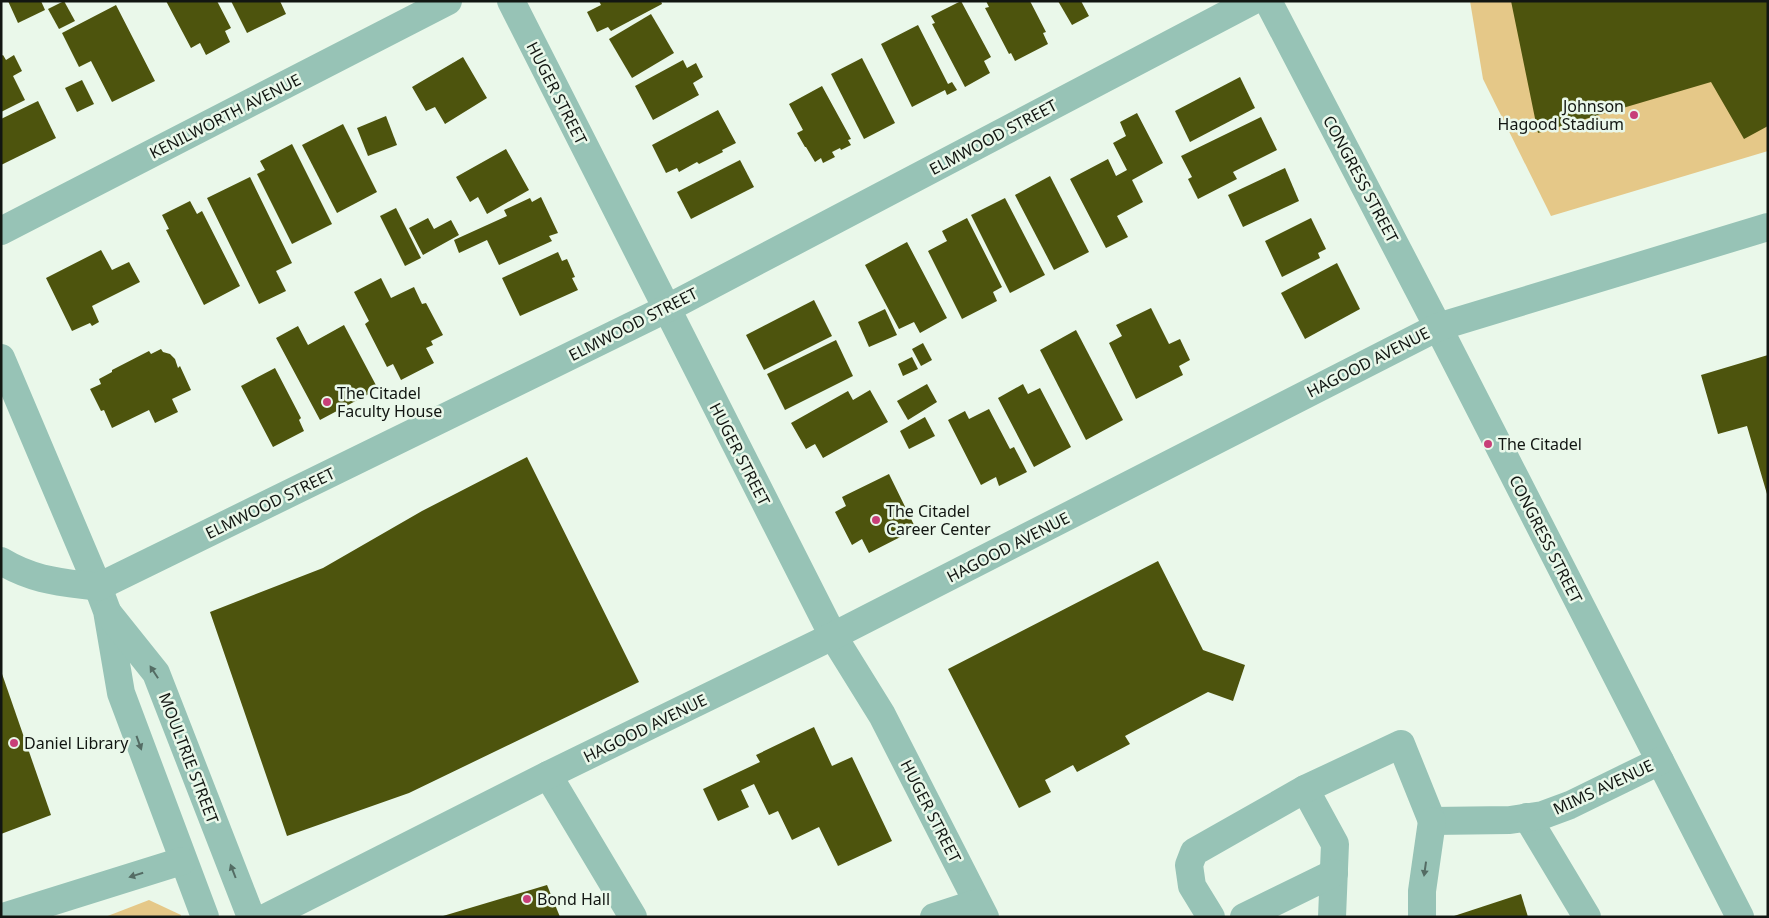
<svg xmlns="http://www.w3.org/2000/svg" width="1769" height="918" font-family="'Noto Sans',sans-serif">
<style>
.green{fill:#e5c888}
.building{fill:#4d540d}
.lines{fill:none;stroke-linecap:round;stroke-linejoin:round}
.minor{stroke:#97c3b6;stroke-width:28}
.oneway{fill:#546c64}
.poi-dot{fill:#c83f78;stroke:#eaf8ea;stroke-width:2}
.labels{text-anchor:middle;stroke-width:5;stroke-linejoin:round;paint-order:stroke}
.street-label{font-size:16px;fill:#121612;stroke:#eaf8ea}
.poi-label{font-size:16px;fill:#121612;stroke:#eaf8ea;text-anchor:start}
</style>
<rect width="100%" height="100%" fill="#eaf8ea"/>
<g class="green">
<polygon points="1470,1 1768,1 1768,151 1551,216 1483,79"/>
<polygon points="149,900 181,915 181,917 105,917"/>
</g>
<g class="building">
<polygon points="8,1 41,1 45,10 18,23"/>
<polygon points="64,1 75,21 59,29 48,9"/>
<polygon points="166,1 217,1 231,28 225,31 230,42 206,55 200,43 191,48"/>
<polygon points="231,1 280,1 286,14 247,33"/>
<polygon points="599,1 661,1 662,4 611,31 608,27 597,32 587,12 601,5"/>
<polygon points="961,1 991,57 984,61 990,73 965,87 932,24 935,23 931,16"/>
<polygon points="986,1 1030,1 1046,32 1043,33 1048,44 1015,61 1011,53 1009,54 985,8 989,7"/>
<polygon points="1058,1 1081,1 1089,16 1072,25"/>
<polygon points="1511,1 1768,1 1768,126 1744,139 1711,82 1538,133"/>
<polygon points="116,5 155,81 112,102 91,61 79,67 62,33"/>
<polygon points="651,14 674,53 632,78 609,39"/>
<polygon points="918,25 948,84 952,82 957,90 947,95 945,90 912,107 881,44"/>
<polygon points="3,55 6,60 14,55 22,71 13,76 25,100 1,112 1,56"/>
<polygon points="463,57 487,98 445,124 435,107 426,111 412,87"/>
<polygon points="862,58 895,123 864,139 831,74"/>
<polygon points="683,60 687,68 696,63 703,77 693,83 699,95 653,120 635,86"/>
<polygon points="1240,77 1255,108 1190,142 1175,111"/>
<polygon points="82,80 94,104 77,112 65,88"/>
<polygon points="822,86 851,139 848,140 851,145 841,150 840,148 832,152 835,157 823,163 821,158 815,162 806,147 805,147 797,133 803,130 789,104"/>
<polygon points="38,101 56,138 1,165 1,119"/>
<polygon points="718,110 736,143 722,150 723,152 699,164 697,162 679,172 677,168 666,173 652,145"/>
<polygon points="1137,113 1163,163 1132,180 1143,202 1117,216 1128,237 1106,248 1070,179 1108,159 1116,176 1127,170 1113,143 1126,136 1120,122"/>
<polygon points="386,116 397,145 368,156 357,128"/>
<polygon points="1261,117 1277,150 1233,172 1237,179 1198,199 1188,179 1192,177 1181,156"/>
<polygon points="343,124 377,192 337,213 302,145"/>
<polygon points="292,144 332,224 292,244 257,174 265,170 260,161"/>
<polygon points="506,149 529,190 487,214 478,197 470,202 456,177"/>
<polygon points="740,160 754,187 691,219 677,192"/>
<polygon points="1285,168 1299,201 1243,227 1228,195"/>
<polygon points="1050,176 1089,252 1054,270 1015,195"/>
<polygon points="250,177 292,263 276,271 286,291 259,304 207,198"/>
<polygon points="541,197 558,233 549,236 552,241 499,265 487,240 459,253 454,240 507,216 504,210 530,198 532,202"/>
<polygon points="1005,198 1045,275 1010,293 971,215"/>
<polygon points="190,201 197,214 202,211 240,286 204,305 166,230 169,229 162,215"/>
<polygon points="396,208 421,258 405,266 380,216"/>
<polygon points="428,218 434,229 451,220 459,235 423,255 409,228"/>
<polygon points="967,218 1002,287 993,292 997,301 962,319 928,251 947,241 942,231"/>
<polygon points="1311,218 1326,249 1318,253 1320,258 1282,277 1265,241"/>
<polygon points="907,242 947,318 920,333 914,322 899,329 865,265"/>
<polygon points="101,250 112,270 129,262 140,282 92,306 99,322 92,326 90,323 72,331 46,278"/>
<polygon points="558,252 562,261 567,259 575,277 572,278 578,290 520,316 502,278"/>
<polygon points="1337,263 1360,309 1305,339 1281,293"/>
<polygon points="381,278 391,298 414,287 422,304 426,303 443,335 431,341 433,345 426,348 434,363 401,380 393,364 387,367 365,324 369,321 354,292"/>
<polygon points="814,300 832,336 764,370 746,335"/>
<polygon points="1151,308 1169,344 1180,339 1190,360 1179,366 1183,375 1136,399 1109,343 1122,336 1116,325"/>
<polygon points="885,309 897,335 869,347 858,322"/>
<polygon points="344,325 378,389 320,420 276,338 298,326 308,345"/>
<polygon points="1076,330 1123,420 1086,440 1040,350"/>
<polygon points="836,340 853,376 785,410 767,374"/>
<polygon points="923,343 932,360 921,366 912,349"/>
<polygon points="161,349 163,352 170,354 175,359 178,368 180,366 191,390 172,399 178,412 155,423 149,410 112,428 104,410 101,411 90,389 101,384 99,379 112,372 112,370 149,351 151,354"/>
<polygon points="1768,355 1768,494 1767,494 1747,426 1718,434 1701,375"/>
<polygon points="912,357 918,369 903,376 898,364"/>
<polygon points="275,368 301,418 299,420 304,431 273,447 241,386"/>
<polygon points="927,384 937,402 908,420 897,401"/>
<polygon points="1023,384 1028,394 1040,388 1071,447 1034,467 998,398"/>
<polygon points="870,390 888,422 823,458 815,444 806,449 791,423 848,391 853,400"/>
<polygon points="989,409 1010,449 1014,447 1027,472 999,486 996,477 981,485 948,420 965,411 969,419"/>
<polygon points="925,417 935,436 909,449 900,431"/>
<polygon points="527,457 639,682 409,793 287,836 210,612 323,568 422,511"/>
<polygon points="889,474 916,529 869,553 862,539 852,545 835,512 846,506 842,497"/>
<polygon points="1158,561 1203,650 1245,665 1233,701 1208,692 1125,736 1130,744 1077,772 1073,765 1045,780 1051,792 1019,808 948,669"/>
<polygon points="1,671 51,815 1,834"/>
<polygon points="814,727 832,766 852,757 892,841 838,866 819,827 792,840 778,811 769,815 754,784 741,790 749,807 718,821 703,789 760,762 756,755"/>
<polygon points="547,885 560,917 443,917 443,916"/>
<polygon points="1521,894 1528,917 1454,917 1454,916"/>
</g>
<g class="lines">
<g class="minor">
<polyline points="511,1 833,636 882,715 985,917"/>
<polyline points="1268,1 1438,327 1740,917"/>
<polyline points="1,231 448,1"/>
<polyline points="1,358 98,587 107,611 121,693 205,917"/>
<path d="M1,561C34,581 61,582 98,587L666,309L1252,1"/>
<polyline points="108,613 156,673 251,917"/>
<polyline points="548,775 633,917"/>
<polyline points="1305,789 1335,844 1332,917"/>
<polyline points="1527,817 1587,917"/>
<polyline points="1432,821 1510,820 1543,815 1570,805 1660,761"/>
<polyline points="3,917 182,861"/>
<polyline points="267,917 548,775 833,636 1438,327 1768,227"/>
<polyline points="934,917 977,903"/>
<polyline points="1211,917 1192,886 1189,865 1194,852 1305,789 1401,744 1432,821"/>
<polyline points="1244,917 1334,873"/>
<polyline points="1422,917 1422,891 1432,821"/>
</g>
</g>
<defs><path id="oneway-solid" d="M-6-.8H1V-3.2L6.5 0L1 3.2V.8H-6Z" transform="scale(1.25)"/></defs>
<g class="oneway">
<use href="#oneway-solid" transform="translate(154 672) rotate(-123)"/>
<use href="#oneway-solid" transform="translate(139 743) rotate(70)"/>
<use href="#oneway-solid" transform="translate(1425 869) rotate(98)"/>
<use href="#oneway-solid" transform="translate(233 871) rotate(-111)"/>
<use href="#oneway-solid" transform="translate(136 875) rotate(163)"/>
</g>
<g class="poi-dot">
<circle cx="1634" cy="115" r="5"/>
<circle cx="327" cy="402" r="5"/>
<circle cx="1488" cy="444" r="5"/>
<circle cx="876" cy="520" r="5"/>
<circle cx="14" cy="743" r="5"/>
<circle cx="527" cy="899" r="5"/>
</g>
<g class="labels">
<g class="street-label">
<text transform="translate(557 93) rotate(63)" y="6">HUGER STREET</text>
<text transform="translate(225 116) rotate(-27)" y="6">KENILWORTH AVENUE</text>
<text transform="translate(993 137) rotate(-28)" y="6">ELMWOOD STREET</text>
<text transform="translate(1361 179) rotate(62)" y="6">CONGRESS STREET</text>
<text transform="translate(633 324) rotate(-27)" y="6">ELMWOOD STREET</text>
<text transform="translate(1368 362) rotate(-27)" y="6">HAGOOD AVENUE</text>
<text transform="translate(740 454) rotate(63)" y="6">HUGER STREET</text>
<text transform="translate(270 503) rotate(-26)" y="6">ELMWOOD STREET</text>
<text transform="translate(1546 539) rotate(63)" y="6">CONGRESS STREET</text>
<text transform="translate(1008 547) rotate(-27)" y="6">HAGOOD AVENUE</text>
<text transform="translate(645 728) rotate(-26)" y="6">HAGOOD AVENUE</text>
<text transform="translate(189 758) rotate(69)" y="6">MOULTRIE STREET</text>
<text transform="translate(1603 787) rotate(-25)" y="6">MIMS AVENUE</text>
<text transform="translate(931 811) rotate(63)" y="6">HUGER STREET</text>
</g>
<g class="poi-label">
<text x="1624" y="112" text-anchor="end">Johnson<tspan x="1624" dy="18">Hagood Stadium</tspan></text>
<text x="337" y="399">The Citadel<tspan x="337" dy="18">Faculty House</tspan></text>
<text x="1498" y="450">The Citadel</text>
<text x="886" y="517">The Citadel<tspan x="886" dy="18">Career Center</tspan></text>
<text x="24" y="749">Daniel Library</text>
<text x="537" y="905">Bond Hall</text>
</g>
</g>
<rect width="1769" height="918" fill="none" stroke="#121612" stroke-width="5"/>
</svg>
